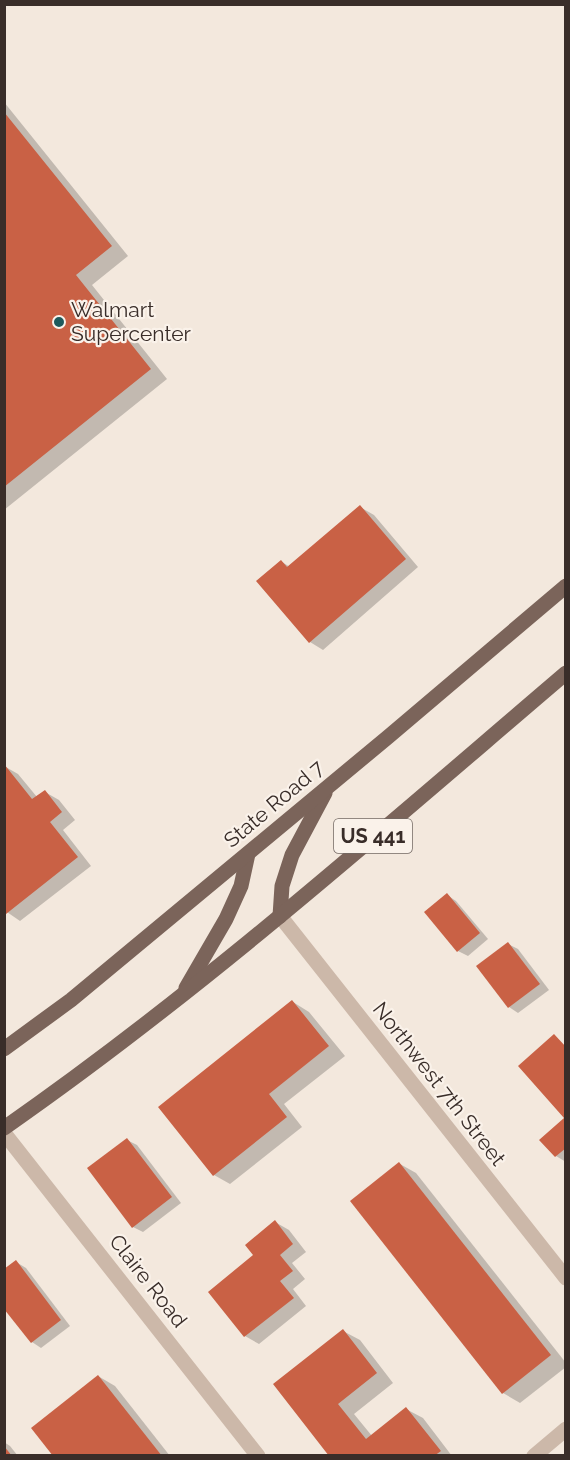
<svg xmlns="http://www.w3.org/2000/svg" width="570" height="1460" font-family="Raleway,sans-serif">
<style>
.shadow{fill:#0003}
.building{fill:#c96145}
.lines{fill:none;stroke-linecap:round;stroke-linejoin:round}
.minor{stroke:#ccb8a9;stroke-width:15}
.major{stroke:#7b645a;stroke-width:15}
.poi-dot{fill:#1d5a5c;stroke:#faf2ea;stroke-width:2}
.labels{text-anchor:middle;stroke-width:4.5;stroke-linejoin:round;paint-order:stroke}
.shield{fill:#faf2ea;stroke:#736863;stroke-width:1.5}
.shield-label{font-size:20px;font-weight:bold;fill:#392d29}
.poi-label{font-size:21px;fill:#392d29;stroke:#faf2ea;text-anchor:start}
.street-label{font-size:21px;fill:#392d29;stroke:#faf2ea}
</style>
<rect width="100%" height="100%" fill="#f3e8dd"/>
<g class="shadow">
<polygon points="4,102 128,256 92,285 167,379 4,510"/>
<polygon points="360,507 374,515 418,567 323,650 310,642 282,562 290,567"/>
<polygon points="4,766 18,774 37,797 45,792 59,800 75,820 63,830 91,866 20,921 4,910"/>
<polygon points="447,895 456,901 488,939 468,956 458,951"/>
<polygon points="508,944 518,949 549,990 518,1013 509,1007"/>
<polygon points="293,1002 309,1012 345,1056 284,1104 302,1127 230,1184 214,1175"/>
<polygon points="566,1119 566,1162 556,1156"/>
<polygon points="127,1140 137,1145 181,1203 143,1232 133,1227"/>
<polygon points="400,1164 416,1173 566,1363 566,1367 520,1403 503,1393"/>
<polygon points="275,1222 289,1230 306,1252 292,1263 305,1279 293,1289 306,1306 259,1344 245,1336 210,1292 255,1256"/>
<polygon points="16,1262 26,1268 70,1326 41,1348 32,1342"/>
<polygon points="343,1331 360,1340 393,1383 354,1414 372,1436 406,1409 423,1418 452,1456 331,1456"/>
<polygon points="98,1376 115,1386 170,1456 55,1456"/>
<polygon points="4,1442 10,1446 18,1456 4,1456"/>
</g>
<g class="building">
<polygon points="4,112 112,246 76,275 151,369 4,487"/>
<polygon points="360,505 406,559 309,643 256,581 281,560 287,567"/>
<polygon points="4,764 32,799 45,790 62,812 50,822 78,857 6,914"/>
<polygon points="447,893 480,933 457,952 424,912"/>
<polygon points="508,942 540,984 508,1008 476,966"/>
<polygon points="292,1000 329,1046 269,1094 287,1117 213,1176 158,1107"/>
<polygon points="554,1034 566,1047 566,1148 555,1157 539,1140 564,1118 518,1066"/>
<polygon points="127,1138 172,1197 132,1228 87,1168"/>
<polygon points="399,1162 551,1355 502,1394 350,1201"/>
<polygon points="275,1220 293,1244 280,1255 293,1271 280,1281 294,1298 244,1337 208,1292 253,1255 245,1245"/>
<polygon points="16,1260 61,1320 31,1343 4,1309 4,1269"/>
<polygon points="343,1329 377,1373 338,1404 366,1439 406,1407 441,1451 434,1456 329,1456 273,1384"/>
<polygon points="98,1375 162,1456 53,1456 31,1428"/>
<polygon points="4,1446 12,1456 4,1456"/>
</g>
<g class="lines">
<g class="minor">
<polyline points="280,916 566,1278"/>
<polyline points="4,1133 258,1456"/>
<polyline points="534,1456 566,1429"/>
</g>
<g class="major">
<polyline points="280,916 282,886 292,855 325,793"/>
<polyline points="186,988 226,919 241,886 248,854"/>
<polyline points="4,1049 71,1000 388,737 566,586"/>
<path d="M4,1128C202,990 383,829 566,673"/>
</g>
</g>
<circle class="poi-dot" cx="59" cy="322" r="6"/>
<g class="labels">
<rect class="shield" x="334" y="819" width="78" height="34" rx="4.5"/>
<g class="shield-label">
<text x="373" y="843">US 441</text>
</g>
<g class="poi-label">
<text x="71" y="317">Walmart<tspan x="71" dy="24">Supercenter</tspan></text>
</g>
<g class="street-label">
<text transform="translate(274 804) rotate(-40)" y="7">State Road 7</text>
<text transform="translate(439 1084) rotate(52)" y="7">Northwest 7th Street</text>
<text transform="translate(148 1281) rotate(52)" y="7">Claire Road</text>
</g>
</g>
<rect width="570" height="1460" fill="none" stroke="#392d29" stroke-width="12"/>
</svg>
